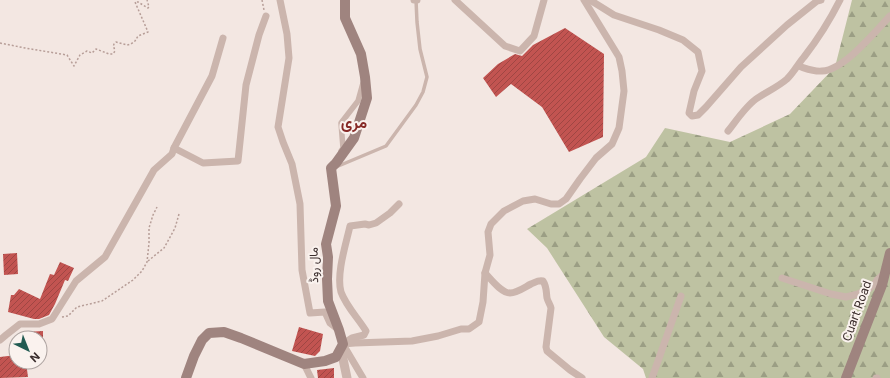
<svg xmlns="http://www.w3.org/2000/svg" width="890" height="378" font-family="Inter,Vazirmatn,sans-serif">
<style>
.forest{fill:url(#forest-firs)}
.building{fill:url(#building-hatch)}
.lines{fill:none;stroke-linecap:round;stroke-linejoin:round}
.path{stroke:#b79e98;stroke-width:1.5;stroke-dasharray:2 2;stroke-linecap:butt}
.service{stroke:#cbb5ad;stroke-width:3.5}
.pedestrian{stroke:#cbb5ad;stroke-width:5.5}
.minor{stroke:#cbb5ad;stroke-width:7}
.tertiary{stroke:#cbb5ad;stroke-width:9}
.secondary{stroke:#9f847f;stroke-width:10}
.labels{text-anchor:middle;stroke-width:4;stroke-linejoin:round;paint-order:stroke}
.street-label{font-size:12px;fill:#3a2d2c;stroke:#faf2ee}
.district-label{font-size:16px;font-weight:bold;fill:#872a27;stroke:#faf2ee}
</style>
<defs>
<pattern id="forest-firs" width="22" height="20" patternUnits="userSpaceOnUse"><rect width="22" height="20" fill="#bec2a2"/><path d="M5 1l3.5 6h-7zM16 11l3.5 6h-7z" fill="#9b9e84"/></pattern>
<pattern id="building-hatch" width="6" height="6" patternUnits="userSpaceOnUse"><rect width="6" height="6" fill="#c25451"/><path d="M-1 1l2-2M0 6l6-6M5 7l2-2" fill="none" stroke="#9f4643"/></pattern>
</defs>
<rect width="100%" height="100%" fill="#f3e7e2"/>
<polygon class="forest" points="852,0 890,0 890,378 646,378 643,369 604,337 547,248 527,229 646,157 665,128 730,142 790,114 835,67"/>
<g class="building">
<polygon points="565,28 604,54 603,137 569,152 542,107 511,84 496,97 483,78 498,64 515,54 522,56 533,45"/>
<polygon points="17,253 18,274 4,275 3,254"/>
<polygon points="60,262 74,268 68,281 65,280 55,304 49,315 39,319 34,319 8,312 11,295 14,295 19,289 40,299 50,274 54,275"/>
<polygon points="299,327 323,334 320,351 315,356 292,351"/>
<polygon points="43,331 43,338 26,338 25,332"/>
<polygon points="16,355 16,362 26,362 28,377 0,378 0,357"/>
<polygon points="334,368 334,378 318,378 317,370"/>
</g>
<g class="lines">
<g class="path">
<polyline points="262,0 264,10"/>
<path d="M0,43L25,48L67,55L74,66L80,55L87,51L92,53L96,49L109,54H113L115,51C114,47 112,45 116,42L127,45L131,44L135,41L138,36L148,32L135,2H138L148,8L149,7L147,0"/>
<polyline points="148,261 164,248 175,228 179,214"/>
<polyline points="62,317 68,316 77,307 102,301 133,280 142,271 147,262 149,243 149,228 153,215 157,207"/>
</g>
<polyline class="service" points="336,167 386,146 416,105 423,92 427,77 420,49 417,22 416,0"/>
<polyline class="pedestrian" points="341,151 343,148 341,123 358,101 363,83"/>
<g class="minor">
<polyline points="280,0 287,34 289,58 278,127 283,142 292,164 300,204 302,270 310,313 325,312 330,323 339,330"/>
<polyline points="414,0 417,0"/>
<polyline points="455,0 505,46 520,51 534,36 544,0"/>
<polyline points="590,0 614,15 659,30 683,40 698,52 702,71 694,91 689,113 692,116 698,115 706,107 741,67 787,25 817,1 821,0"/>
<path d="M798,66C805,68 814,72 822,71C844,70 875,32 890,16"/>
<path d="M728,131C736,121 746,106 756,99C766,92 778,87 787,79C794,72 798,64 804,57C818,39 830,20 840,0"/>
<polyline points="174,148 212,76 223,38"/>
<path d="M485,273C491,279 501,293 510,293C517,293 525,287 531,284C536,282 538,280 543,281C547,287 546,292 547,298C548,302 550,304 551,308L546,347L547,351L570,370L582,378"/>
<polyline points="782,278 831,294 846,297 858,294 870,288 874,285 877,280 885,273"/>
<polyline points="0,340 6,335 20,324 39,324 52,319 76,281 105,257 154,170 172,154 174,148 203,163 238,161 246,85 259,35 266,16"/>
<path d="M346,342L352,338L364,335L366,331C358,318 346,306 341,292C336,274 346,244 350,226L365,224L369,225L376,223L390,213L399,204"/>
<polyline points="343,344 355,343 412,341 438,336 461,329 469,329 479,322 483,302 485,273 490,255 488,232 491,224 504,211 523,201 535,199 551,204 559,204 566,199 580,179 596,158 612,144 619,128 624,91 622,71 619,57 584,0"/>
<polyline points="344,346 363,378"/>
<polyline points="304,364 311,378"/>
<polyline points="652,378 681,296"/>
<polyline points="876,378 877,378"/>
</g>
<polyline class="tertiary" points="343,344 343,359 347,378"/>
<g class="secondary">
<polyline points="186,378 194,356 202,340 209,333 224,332 241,338 304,364 325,361 336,357 343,344 339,330 328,301 327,279 328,257 326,244 336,206 331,168 336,163 354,138 367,98 365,77 361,54 345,18 345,0"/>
<polyline points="846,378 882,285 890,253"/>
</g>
</g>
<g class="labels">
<g class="street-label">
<text transform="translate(314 265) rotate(-91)" y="4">مال روڈ</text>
<text transform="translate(857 311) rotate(-70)" y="4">Cuart Road</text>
</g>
<g class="district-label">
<text x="354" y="128">مری</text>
</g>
</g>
<g transform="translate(28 350) rotate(137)"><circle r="19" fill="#faf2ee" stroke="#ada3a0"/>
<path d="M0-3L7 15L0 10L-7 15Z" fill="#225b52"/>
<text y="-6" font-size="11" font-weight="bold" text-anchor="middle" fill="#3a2d2c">N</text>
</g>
</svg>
